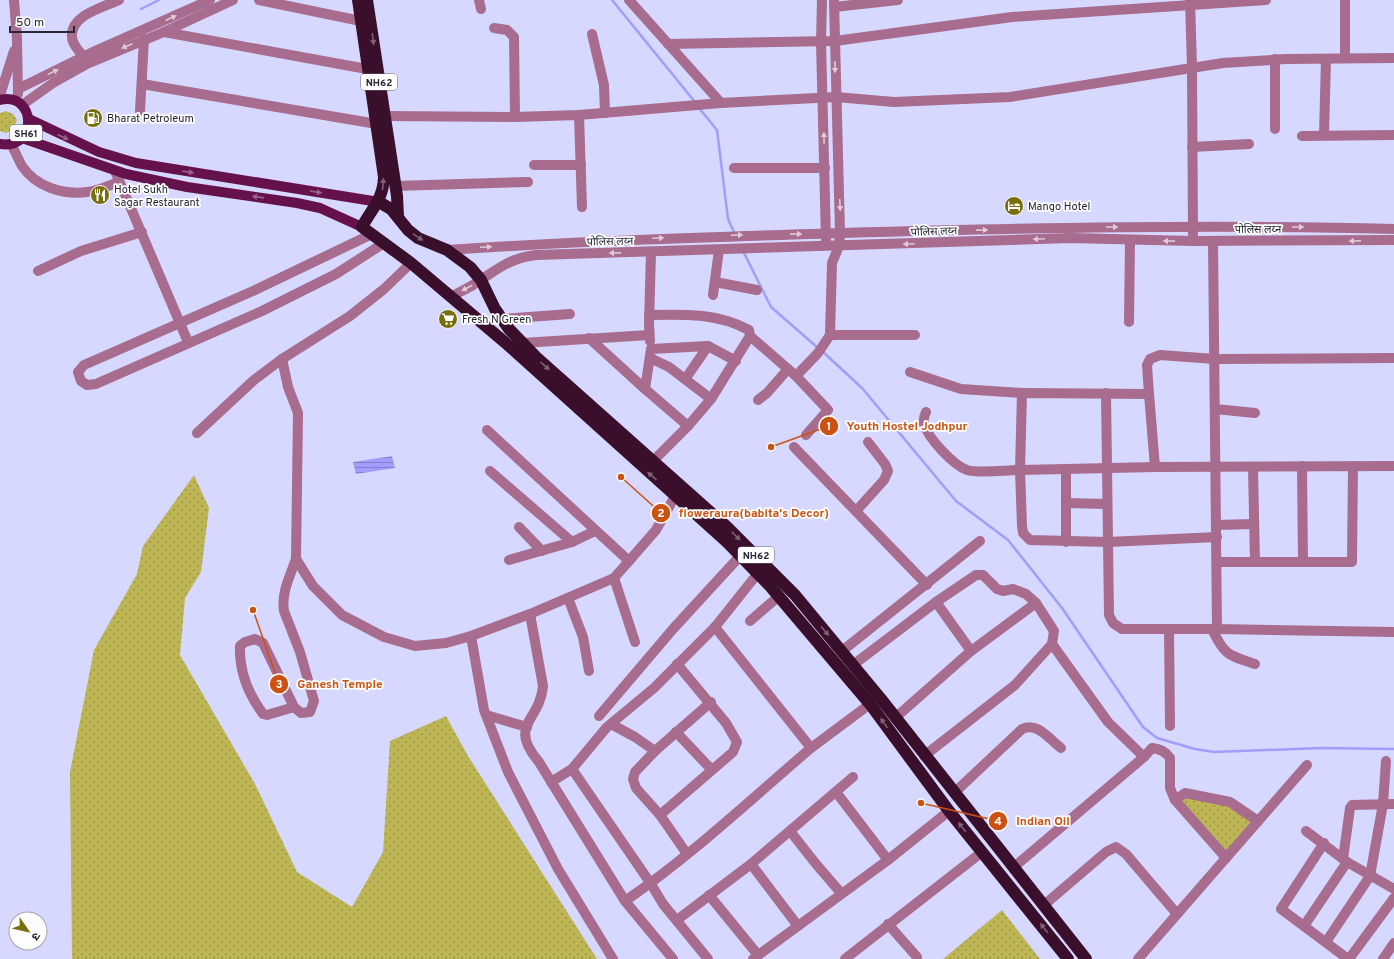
<svg xmlns="http://www.w3.org/2000/svg" width="1394" height="959" font-family="Overpass,'Noto Sans Devanagari',sans-serif">
<style>
.grass{fill:url(#grass-dots)}
.water{fill:url(#water-rules)}
.lines{fill:none;stroke-linecap:round;stroke-linejoin:round}
.stream{stroke:#a19efb;stroke-width:2.5}
.minor{stroke:#a76c8e;stroke-width:10}
.major{stroke:#65114b;stroke-width:10}
.highway{stroke:#3a0f2b;stroke-width:12}
.oneway{fill:#dfcad6}
.oneway2{fill:#7e6274}
.oneway3{fill:#9a6489}
.labels{text-anchor:middle;stroke-width:3.5;stroke-linejoin:round;paint-order:stroke}
.shield{fill:#fdfdfd;stroke:#676771;stroke-width:1}
.shield-label{font-size:10px;font-weight:bold;fill:#272735}
.poi-label{font-size:11px;fill:#272735;stroke:#fdfdfd;text-anchor:start}
.street-label{font-size:11px;fill:#272735;stroke:#fdfdfd}
.leader{fill:none;stroke:#cb5212;stroke-width:1.5}
.callout-dot{fill:#cb5212;stroke:#fdfdfd;stroke-width:1.5}
.mark-label{font-size:12px;text-anchor:middle;font-weight:bold;fill:#fff}
.callout-label{font-size:12px;text-anchor:middle;font-weight:bold;fill:#cb5212;stroke:#fdfdfd;stroke-width:3.5;stroke-linejoin:round;paint-order:stroke}
</style>
<defs>
<pattern id="grass-dots" width="8" height="8" patternUnits="userSpaceOnUse"><rect width="8" height="8" fill="#beb554"/><path d="M2 2h.1M6 6h.1" fill="none" stroke="#9a9346" stroke-width="1.8" stroke-linecap="round"/></pattern>
<pattern id="water-rules" width="6" height="5" patternUnits="userSpaceOnUse"><rect width="6" height="5" fill="#a19efb"/><path d="M0 2.5h6" fill="none" stroke="#8381cc"/></pattern>
</defs>
<rect width="100%" height="100%" fill="#d7d8ff"/>
<g class="grass">
<polygon points="6,111 13,114 17,120 13,130 6,133 0,131 0,113"/>
<polygon points="194,475 209,508 201,572 185,598 180,655 255,784 297,872 352,907 383,852 390,741 446,716 468,756 597,959 72,959 70,772 94,650 137,574 143,546"/>
<polygon points="1187,797 1224,804 1252,822 1227,852 1182,803 1183,799"/>
<polygon points="1002,910 1040,959 943,959"/>
</g>
<polygon class="water" points="392,456 395,468 356,474 353,462"/>
<g class="lines">
<g class="stream">
<polyline points="612,0 695,102"/>
<polyline points="141,9 159,0"/>
<polyline points="699,108 717,130 728,219 735,234"/>
<polyline points="743,251 771,307 818,348"/>
<polyline points="822,351 862,388 956,501 1008,540 1062,608 1143,727 1157,738 1195,749 1214,752 1322,748 1394,749"/>
</g>
<g class="minor">
<polyline points="14,0 17,39 18,94"/>
<polyline points="259,0 361,21"/>
<polyline points="479,0 481,9"/>
<polyline points="629,0 721,103"/>
<polyline points="822,0 821,42 826,240"/>
<polyline points="1190,0 1192,66 1193,234"/>
<polyline points="1345,0 1345,58"/>
<polyline points="834,7 898,0"/>
<polyline points="494,28 507,30 514,37 515,117"/>
<polyline points="164,32 367,69"/>
<polyline points="592,34 604,85 605,113"/>
<polyline points="668,44 835,41 1012,17 1266,0"/>
<path d="M83,56C79,51 72,44 72,37C70,15 104,7 119,0"/>
<polyline points="142,84 377,124"/>
<polyline points="18,89 95,51 210,0"/>
<polyline points="0,95 14,51"/>
<polyline points="22,105 53,83 87,64 164,32 233,0"/>
<polyline points="140,111 144,39"/>
<polyline points="579,115 582,207"/>
<polyline points="385,116 515,117 579,115 721,103 836,97 894,102 1010,97 1223,63 1286,59 1394,58"/>
<polyline points="1275,129 1275,59"/>
<polyline points="1324,135 1326,59"/>
<polyline points="1302,136 1394,135"/>
<path d="M11,144C15,151 18,159 22,166C36,187 63,195 87,192C98,191 109,185 119,182"/>
<polyline points="1192,147 1249,144"/>
<polyline points="534,165 581,165"/>
<polyline points="734,168 825,168"/>
<polyline points="115,171 188,342"/>
<polyline points="395,186 528,182"/>
<polyline points="372,234 253,291 84,365 78,372 81,381 87,385 96,384 262,311 336,274 384,243"/>
<polyline points="1213,241 1217,629 1394,632"/>
<path d="M447,250C579,241 710,237 842,233C1026,228 1210,224 1394,229"/>
<polyline points="38,271 81,251 142,232"/>
<polyline points="715,282 757,290"/>
<polyline points="713,295 719,250"/>
<path d="M452,296C462,291 473,286 482,279C502,266 512,258 536,255L1070,238L1193,241L1394,240"/>
<path d="M649,315C685,314 717,313 749,330L750,336"/>
<polyline points="502,319 570,314"/>
<polyline points="1129,322 1130,240"/>
<polyline points="830,335 915,335"/>
<polyline points="589,338 645,389"/>
<polyline points="650,341 649,324 651,252"/>
<polyline points="522,343 649,335"/>
<polyline points="650,358 669,367 711,399"/>
<polyline points="1394,358 1215,359 1160,355 1150,359 1147,365 1149,394 1022,393 1020,470 1155,467 1394,466"/>
<polyline points="282,359 288,387 298,413 296,559"/>
<polyline points="910,372 961,389 1022,393"/>
<polyline points="796,376 828,410 806,435"/>
<polyline points="686,378 708,346"/>
<polyline points="1106,393 1109,615 1113,623 1122,629 1217,629"/>
<polyline points="1149,394 1155,467"/>
<polyline points="758,400 767,393 788,369"/>
<polyline points="1215,409 1255,413"/>
<path d="M926,412C924,416 923,419 924,424C928,438 953,465 967,470C981,474 1005,470 1020,470L1022,526L1023,533L1030,540L1108,542L1217,537"/>
<polyline points="688,426 645,389 651,349 708,346 736,361"/>
<polyline points="197,433 254,380 282,359 350,316 384,289 411,263"/>
<polyline points="794,447 927,585"/>
<polyline points="653,461 688,426 711,399 750,336 796,376 818,353 830,335 832,263 839,246 840,233 834,0"/>
<polyline points="1302,466 1303,562"/>
<polyline points="1253,467 1255,562"/>
<polyline points="1066,469 1066,542"/>
<polyline points="490,471 572,542"/>
<polyline points="1066,503 1107,504"/>
<polyline points="856,511 884,480 888,471 885,464 868,442"/>
<polyline points="1216,525 1254,524"/>
<polyline points="519,527 542,551"/>
<polyline points="509,560 572,542 595,531"/>
<polyline points="629,561 656,530 679,489"/>
<polyline points="1217,562 1352,562 1353,466"/>
<polyline points="614,578 635,642"/>
<polyline points="568,598 583,637 589,671"/>
<path d="M530,614L543,686C540,722 507,724 539,762L625,901L673,959"/>
<polyline points="750,621 779,596"/>
<polyline points="715,627 811,748 870,704"/>
<polyline points="1169,629 1170,726"/>
<path d="M1212,629C1225,656 1228,655 1255,664"/>
<polyline points="471,636 484,710 508,772 558,869 613,959"/>
<polyline points="842,651 980,541"/>
<polyline points="677,664 726,723 737,742 733,752 660,815 687,854"/>
<polyline points="853,665 936,602 976,575 983,575 997,589 1003,591 1013,589 1026,594 1036,603 971,651 936,602"/>
<path d="M294,707L267,715L263,714C249,695 239,671 240,646L245,642L255,639L263,643L294,707L301,713L310,712L314,701L300,652L284,611C281,593 290,576 296,559L313,586L342,615L384,637L415,646L446,643L471,636L530,614L614,578L629,561L487,430"/>
<polyline points="486,715 527,727"/>
<polyline points="599,716 673,629 740,556"/>
<polyline points="895,718 971,651"/>
<polyline points="611,724 635,737 655,751"/>
<polyline points="676,732 711,769"/>
<polyline points="924,756 1015,685 1052,644 1054,631 1036,603"/>
<path d="M1144,757L1152,748C1160,749 1165,751 1170,758V788L1175,800L1226,858"/>
<polyline points="551,782 572,769"/>
<polyline points="836,792 888,860"/>
<path d="M954,793L1022,729C1038,722 1048,738 1061,748"/>
<polyline points="1175,800 1185,793 1230,802 1258,821"/>
<polyline points="660,815 636,788 633,779 635,772 655,751 711,702"/>
<polyline points="790,831 816,864 841,893"/>
<polyline points="1306,831 1347,862 1394,889"/>
<polyline points="1324,843 1281,909 1348,959"/>
<polyline points="1343,859 1350,808 1352,805 1394,804"/>
<polyline points="751,864 798,926"/>
<polyline points="1014,867 1144,757 1108,722 1052,644"/>
<polyline points="709,895 758,955"/>
<path d="M625,901C691,856 750,800 811,748"/>
<polyline points="1044,905 1106,852 1116,847 1126,854 1177,914"/>
<polyline points="677,920 751,864 853,777"/>
<polyline points="888,924 917,957"/>
<polyline points="1304,926 1347,862"/>
<polyline points="1326,942 1370,876 1383,804 1386,761"/>
<polyline points="708,959 663,904 651,884 572,769 607,727 654,688 715,627 758,573"/>
<polyline points="753,959 888,860 949,811"/>
<polyline points="845,959 982,852"/>
<polyline points="1138,959 1307,765"/>
<polyline points="1349,959 1394,898"/>
<polyline points="1383,959 1394,943"/>
</g>
<g class="major">
<path d="M0,100C36,91 39,150 0,144"/>
<polyline points="29,119 99,152 136,163 379,202"/>
<polyline points="22,138 126,174 187,187 297,203 320,208 362,227"/>
</g>
<g class="highway">
<path d="M358,0L384,177C383,200 372,208 362,227L411,263L508,345L727,542L770,586L870,704L949,811L1068,959"/>
<polyline points="367,0 397,196 398,217"/>
<polyline points="379,202 391,209 408,230 418,238 447,250 470,267 481,280 495,309 509,329 536,357 727,527 795,595 881,699 1086,959"/>
</g>
</g>
<defs><path id="oneway-solid" d="M-6-.8H1V-3.2L6.5 0L1 3.2V.8H-6Z"/></defs>
<g class="oneway">
<use href="#oneway-solid" transform="translate(171 18) rotate(-25)"/>
<use href="#oneway-solid" transform="translate(127 46) rotate(157)"/>
<use href="#oneway-solid" transform="translate(835 67) rotate(89)"/>
<use href="#oneway-solid" transform="translate(53 72) rotate(-26)"/>
<use href="#oneway-solid" transform="translate(824 138) rotate(-91)"/>
<use href="#oneway-solid" transform="translate(840 205) rotate(88)"/>
<use href="#oneway-solid" transform="translate(1112 227)"/>
<use href="#oneway-solid" transform="translate(1298 227)"/>
<use href="#oneway-solid" transform="translate(982 230) rotate(-1)"/>
<use href="#oneway-solid" transform="translate(796 234) rotate(-1)"/>
<use href="#oneway-solid" transform="translate(737 235) rotate(-2)"/>
<use href="#oneway-solid" transform="translate(658 238) rotate(-2)"/>
<use href="#oneway-solid" transform="translate(1039 239) rotate(178)"/>
<use href="#oneway-solid" transform="translate(1169 241) rotate(-179)"/>
<use href="#oneway-solid" transform="translate(1355 241) rotate(179)"/>
<use href="#oneway-solid" transform="translate(909 244) rotate(178)"/>
<use href="#oneway-solid" transform="translate(486 247) rotate(-3)"/>
<use href="#oneway-solid" transform="translate(615 253) rotate(179)"/>
<use href="#oneway-solid" transform="translate(467 288) rotate(152)"/>
</g>
<g class="oneway2">
<use href="#oneway-solid" transform="translate(373 39) rotate(82)"/>
<use href="#oneway-solid" transform="translate(383 184) rotate(-86)"/>
<use href="#oneway-solid" transform="translate(418 237) rotate(34)"/>
<use href="#oneway-solid" transform="translate(545 366) rotate(42)"/>
<use href="#oneway-solid" transform="translate(652 476) rotate(-139)"/>
<use href="#oneway-solid" transform="translate(736 536) rotate(45)"/>
<use href="#oneway-solid" transform="translate(825 631) rotate(49)"/>
<use href="#oneway-solid" transform="translate(884 723) rotate(-126)"/>
<use href="#oneway-solid" transform="translate(962 827) rotate(-129)"/>
<use href="#oneway-solid" transform="translate(1044 928) rotate(-128)"/>
</g>
<g class="oneway3">
<use href="#oneway-solid" transform="translate(63 137) rotate(24)"/>
<use href="#oneway-solid" transform="translate(188 172) rotate(9)"/>
<use href="#oneway-solid" transform="translate(316 192) rotate(9)"/>
<use href="#oneway-solid" transform="translate(258 197) rotate(-172)"/>
</g>
<defs>
<g id="fuel-disc" transform="scale(1)"><circle r="9.5" fill="#776f0e" stroke="#fdfdfd"/><path d="M-5.5-6h7V0h2V4h1.3V-2.5L3-4.5l.8-.8L6-3V5H2.5V1h-1V6h-7ZM-4.2-4.7v3.2H.2V-4.7Z" fill="#fff"/></g>
<g id="restaurant-disc" transform="scale(1)"><circle r="9.5" fill="#776f0e" stroke="#fdfdfd"/><path d="M-5-6h1v4h1v-4h1v4h1v-4h1v5L-1.5 .5V6h-2V.5L-5-1ZM5-6V6H3V1.5H1.5Q1.5-4 5-6Z" fill="#fff"/></g>
<g id="hotel-disc" transform="scale(1)"><circle r="9.5" fill="#776f0e" stroke="#fdfdfd"/><path d="M-6-4.5h1.5V1H6V5H4.5V3h-9V5H-6ZM-4 0a1.8 1.8 0 1 1 3.6 0ZM.5 0V-2.5h3Q6-2.5 6 0Z" fill="#fff"/></g>
<g id="supermarket-disc" transform="scale(1)"><circle r="9.5" fill="#776f0e" stroke="#fdfdfd"/><path d="M-6-5.5h2.5l.6 2H6L4.5 2H-2.5L-4.4-4H-6ZM-1.5 3.2a1.3 1.3 0 1 0 .1 0ZM3 3.2a1.3 1.3 0 1 0 .1 0Z" fill="#fff"/></g>
</defs>
<g fill-rule="evenodd">
<use href="#fuel-disc" x="93" y="118"/>
<use href="#restaurant-disc" x="100" y="195"/>
<use href="#hotel-disc" x="1014" y="206"/>
<use href="#supermarket-disc" x="448" y="319"/>
</g>
<g class="labels">
<g class="shield">
<rect x="361" y="74" width="36" height="16" rx="3"/>
<rect x="10" y="125" width="32" height="16" rx="3"/>
<rect x="738" y="547" width="36" height="16" rx="3"/>
</g>
<g class="shield-label">
<text x="379" y="86">NH62</text>
<text x="26" y="137">SH61</text>
<text x="756" y="559">NH62</text>
</g>
<g class="poi-label">
<text x="107" y="122">Bharat Petroleum</text>
<text x="114" y="193">Hotel Sukh<tspan x="114" dy="13">Sagar Restaurant</tspan></text>
<text x="1028" y="210">Mango Hotel</text>
<text x="462" y="323">Fresh N Green</text>
</g>
<g class="street-label">
<text x="1258" y="233">पोलिस लय्न</text>
<text transform="translate(934 231) rotate(-2)" y="4">पोलिस लय्न</text>
<text transform="translate(610 241) rotate(-1)" y="4">पोलिस लय्न</text>
</g>
</g>
<path class="leader" d="M771 447L829 426M621 477L661 513M253 610L279 684M921 803L998 821"/>
<g class="callout-dot">
<circle cx="771" cy="447" r="4"/>
<circle cx="621" cy="477" r="4"/>
<circle cx="253" cy="610" r="4"/>
<circle cx="921" cy="803" r="4"/>
<circle cx="829" cy="426" r="10"/>
<circle cx="661" cy="513" r="10"/>
<circle cx="279" cy="684" r="10"/>
<circle cx="998" cy="821" r="10"/>
</g>
<g class="mark-label">
<text x="829" y="430">1</text>
<text x="661" y="517">2</text>
<text x="279" y="688">3</text>
<text x="998" y="825">4</text>
</g>
<g class="callout-label">
<text x="907" y="430">Youth Hostel Jodhpur</text>
<text x="754" y="517">floweraura(babita's Decor)</text>
<text x="340" y="688">Ganesh Temple</text>
<text x="1043" y="825">Indian Oil</text>
</g>
<g transform="translate(28 931) rotate(124)"><circle r="19" fill="#fdfdfd" stroke="#a7a7ad"/>
<path d="M0-3L7 15L0 10L-7 15Z" fill="#776f0e"/>
<text y="-6" font-size="11" font-weight="bold" text-anchor="middle" fill="#272735">उ</text>
</g>
<path d="M10 26v6h64v-6" fill="none" stroke="#272735" stroke-width="2"/>
<text x="16" y="26" font-size="12" fill="#272735" stroke="#fdfdfd" stroke-width="3" paint-order="stroke">50 m</text>
</svg>
